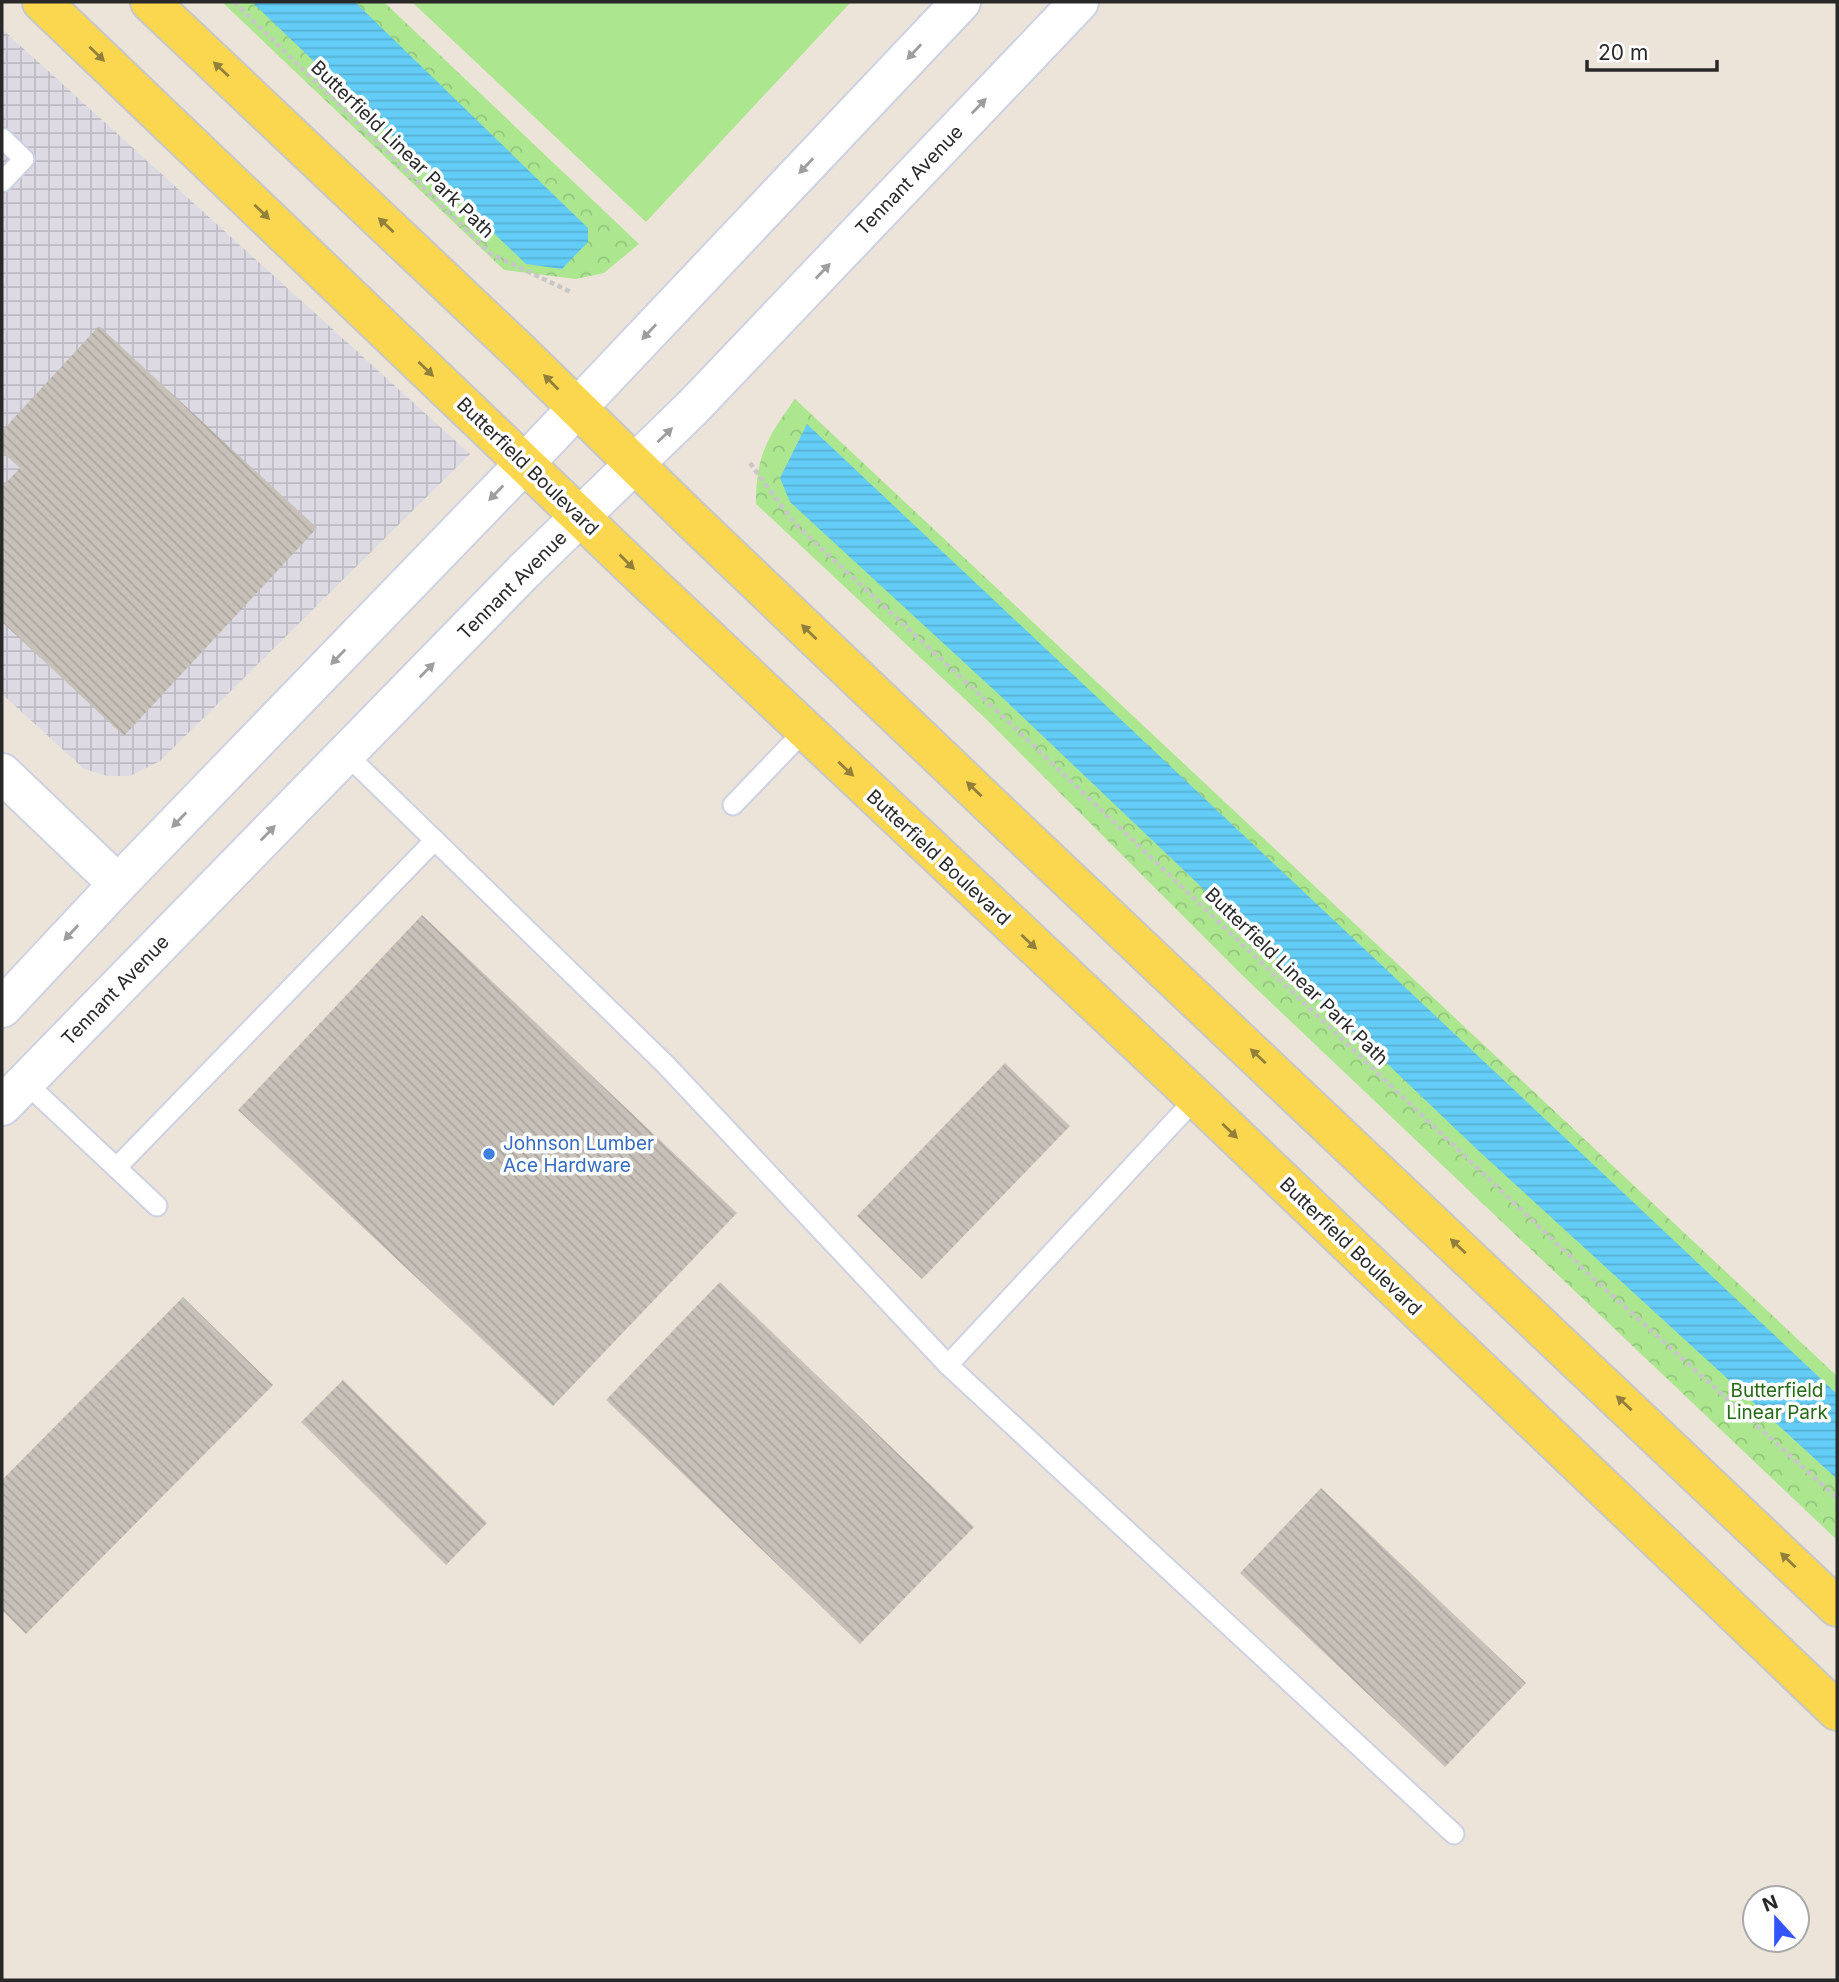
<svg xmlns="http://www.w3.org/2000/svg" width="1839" height="1982" font-family="Inter,sans-serif">
<style>
.industrial{fill:url(#industrial-grid)}
.grass{fill:#ace790}
.park{fill:url(#park-crowns)}
.water{fill:url(#water-rules)}
.building{fill:url(#building-back-hatch)}
.lines{fill:none;stroke-linecap:round;stroke-linejoin:round}
.lane-casing{stroke:#ced1e3;stroke-width:23}
.street-casing{stroke:#ced1e3;stroke-width:42}
.secondary-casing{stroke:#ced1e3;stroke-width:42}
.primary-casing{stroke:#c7c7c7;stroke-width:42}
.path{stroke:#c7c7c7;stroke-width:4.5;stroke-dasharray:5 3.5;stroke-linecap:butt}
.lane{stroke:#fff;stroke-width:19}
.street{stroke:#fff;stroke-width:38}
.secondary{stroke:#fff;stroke-width:38}
.primary{stroke:#fbd64f;stroke-width:38}
.oneway{fill:#9e9e9e}
.oneway2{fill:#927f3c}
.shop-dot{fill:#3f7fe0;stroke:#fff;stroke-width:2.5}
.labels{text-anchor:middle;stroke-width:7;stroke-linejoin:round;paint-order:stroke}
.street-label{font-size:19px;fill:#282828;stroke:#fff}
.shop-label{font-size:19px;fill:#366cbe;stroke:#fff;text-anchor:start}
.park-label{font-size:19px;fill:#246a14;stroke:#fff}
</style>
<defs>
<pattern id="industrial-grid" width="8" height="8" patternUnits="userSpaceOnUse" patternTransform="scale(1.75)"><rect width="8" height="8" fill="#dddae4"/><path d="M0 4h8M4 0v8" fill="none" stroke="#bebbc4"/></pattern>
<pattern id="park-crowns" width="20" height="18" patternUnits="userSpaceOnUse" patternTransform="scale(1.75)"><rect width="20" height="18" fill="#ace790"/><path d="M2 6a3 3 0 1 1 6 0M12 15a3 3 0 1 1 6 0" fill="none" stroke="#94c67c"/></pattern>
<pattern id="water-rules" width="6" height="5" patternUnits="userSpaceOnUse" patternTransform="scale(1.75)"><rect width="6" height="5" fill="#63cdf7"/><path d="M0 2.5h6" fill="none" stroke="#56b0d4"/></pattern>
<pattern id="building-back-hatch" width="6" height="6" patternUnits="userSpaceOnUse" patternTransform="scale(1.75)"><rect width="6" height="6" fill="#c7c1b9"/><path d="M-1 5l2 2M0 0l6 6M5-1l2 2" fill="none" stroke="#aba69f"/></pattern>
</defs>
<rect width="100%" height="100%" fill="#ece4d9"/>
<polygon class="industrial" points="2,29 470,454 160,761 130,776 107,776 84,769 2,694"/>
<polygon class="grass" points="412,2 851,2 646,222"/>
<g class="park">
<polygon points="222,2 384,2 639,244 604,273 576,279 504,270"/>
<path d="M795,399L1837,1376V1540L1243,976L986,719L756,504C756,455 767,438 795,399Z"/>
</g>
<g class="water">
<polygon points="252,2 355,2 588,228 588,242 562,269 526,264"/>
<polygon points="807,424 1837,1394 1837,1479 1482,1154 1006,701 790,502 780,478"/>
</g>
<g class="building">
<polygon points="99,326 317,528 124,736 2,622 2,487 20,468 2,452 2,431"/>
<polygon points="422,915 737,1213 553,1406 238,1110"/>
<polygon points="1005,1063 1070,1126 922,1279 857,1216"/>
<polygon points="720,1282 974,1527 860,1644 606,1400"/>
<polygon points="183,1297 273,1385 26,1634 2,1610 2,1480"/>
<polygon points="343,1380 487,1523 446,1565 301,1422"/>
<polygon points="1321,1488 1526,1683 1445,1767 1240,1573"/>
</g>
<g class="lines">
<g class="lane-casing">
<g id="lane">
<polyline points="2,138 24,159 2,182"/>
<polyline points="345,753 665,1064 948,1365 1454,1834"/>
<polyline points="733,805 805,730"/>
<polyline points="25,1082 157,1206"/>
<polyline points="117,1167 435,840"/>
<polyline points="948,1365 1196,1098"/>
</g>
</g>
<g class="street-casing">
<polyline id="street" points="2,773 118,884"/>
</g>
<g class="secondary-casing">
<g id="secondary">
<polyline points="2,1008 118,884 525,463 961,2"/>
<polyline points="2,1106 524,571 693,407 1079,2"/>
</g>
</g>
<g class="primary-casing">
<g id="primary">
<polyline points="42,2 642,576 1196,1098 1837,1711"/>
<polyline points="150,2 520,352 694,522 1023,836 1837,1607"/>
</g>
</g>
<g class="path">
<polyline points="234,2 491,254 571,292"/>
<polyline points="750,463 795,524 996,710 1594,1279 1837,1498"/>
</g>
<use href="#lane" class="lane"/>
<use href="#street" class="street"/>
<use href="#secondary" class="secondary"/>
<use href="#primary" class="primary"/>
</g>
<defs><path id="oneway-solid" d="M-6-.8H1V-3.2L6.5 0L1 3.2V.8H-6Z" transform="scale(1.75)"/></defs>
<g class="oneway">
<use href="#oneway-solid" transform="translate(914 52) rotate(133)"/>
<use href="#oneway-solid" transform="translate(979 106) rotate(-46)"/>
<use href="#oneway-solid" transform="translate(806 166) rotate(133)"/>
<use href="#oneway-solid" transform="translate(823 271) rotate(-46)"/>
<use href="#oneway-solid" transform="translate(649 332) rotate(133)"/>
<use href="#oneway-solid" transform="translate(665 435) rotate(-44)"/>
<use href="#oneway-solid" transform="translate(496 493) rotate(134)"/>
<use href="#oneway-solid" transform="translate(338 657) rotate(134)"/>
<use href="#oneway-solid" transform="translate(427 670) rotate(-45)"/>
<use href="#oneway-solid" transform="translate(179 820) rotate(134)"/>
<use href="#oneway-solid" transform="translate(268 833) rotate(-46)"/>
<use href="#oneway-solid" transform="translate(71 933) rotate(133)"/>
</g>
<g class="oneway2">
<use href="#oneway-solid" transform="translate(97 54) rotate(44)"/>
<use href="#oneway-solid" transform="translate(221 69) rotate(-137)"/>
<use href="#oneway-solid" transform="translate(262 212) rotate(44)"/>
<use href="#oneway-solid" transform="translate(386 225) rotate(-137)"/>
<use href="#oneway-solid" transform="translate(426 369) rotate(44)"/>
<use href="#oneway-solid" transform="translate(551 382) rotate(-135)"/>
<use href="#oneway-solid" transform="translate(627 562) rotate(45)"/>
<use href="#oneway-solid" transform="translate(809 632) rotate(-136)"/>
<use href="#oneway-solid" transform="translate(846 769) rotate(43)"/>
<use href="#oneway-solid" transform="translate(974 789) rotate(-136)"/>
<use href="#oneway-solid" transform="translate(1029 942) rotate(43)"/>
<use href="#oneway-solid" transform="translate(1258 1056) rotate(-137)"/>
<use href="#oneway-solid" transform="translate(1230 1131) rotate(44)"/>
<use href="#oneway-solid" transform="translate(1458 1246) rotate(-137)"/>
<use href="#oneway-solid" transform="translate(1624 1403) rotate(-137)"/>
<use href="#oneway-solid" transform="translate(1788 1560) rotate(-136)"/>
</g>
<circle class="shop-dot" cx="489" cy="1154" r="7"/>
<g class="labels">
<g class="street-label">
<text transform="translate(403 149) rotate(44)" y="7">Butterfield Linear Park Path</text>
<text transform="translate(909 180) rotate(-46)" y="7">Tennant Avenue</text>
<text transform="translate(528 466) rotate(44)" y="7">Butterfield Boulevard</text>
<text transform="translate(512 585) rotate(-45)" y="7">Tennant Avenue</text>
<text transform="translate(939 857) rotate(43)" y="7">Butterfield Boulevard</text>
<text transform="translate(1297 976) rotate(44)" y="7">Butterfield Linear Park Path</text>
<text transform="translate(115 990) rotate(-46)" y="7">Tennant Avenue</text>
<text transform="translate(1351 1246) rotate(44)" y="7">Butterfield Boulevard</text>
</g>
<g class="shop-label">
<text x="503" y="1150">Johnson Lumber<tspan x="503" dy="22">Ace Hardware</tspan></text>
</g>
<g class="park-label">
<text x="1777" y="1397">Butterfield<tspan x="1777" dy="22">Linear Park</tspan></text>
</g>
</g>
<rect width="1839" height="1982" fill="none" stroke="#282828" stroke-width="7"/>
<g transform="translate(1776 1919) rotate(339)"><circle r="33" fill="#ffffff" stroke="#a9a9a9" stroke-width="2"/>
<path d="M0-5L12 26L0 18L-12 26Z" fill="#3355ff"/>
<text y="-10" font-size="19" font-weight="bold" text-anchor="middle" fill="#282828">N</text>
</g>
<path d="M1587 60v10h130v-10" fill="none" stroke="#282828" stroke-width="3.5"/>
<text x="1598" y="60" font-size="21" fill="#282828" stroke="#ffffff" stroke-width="5" paint-order="stroke">20 m</text>
</svg>
